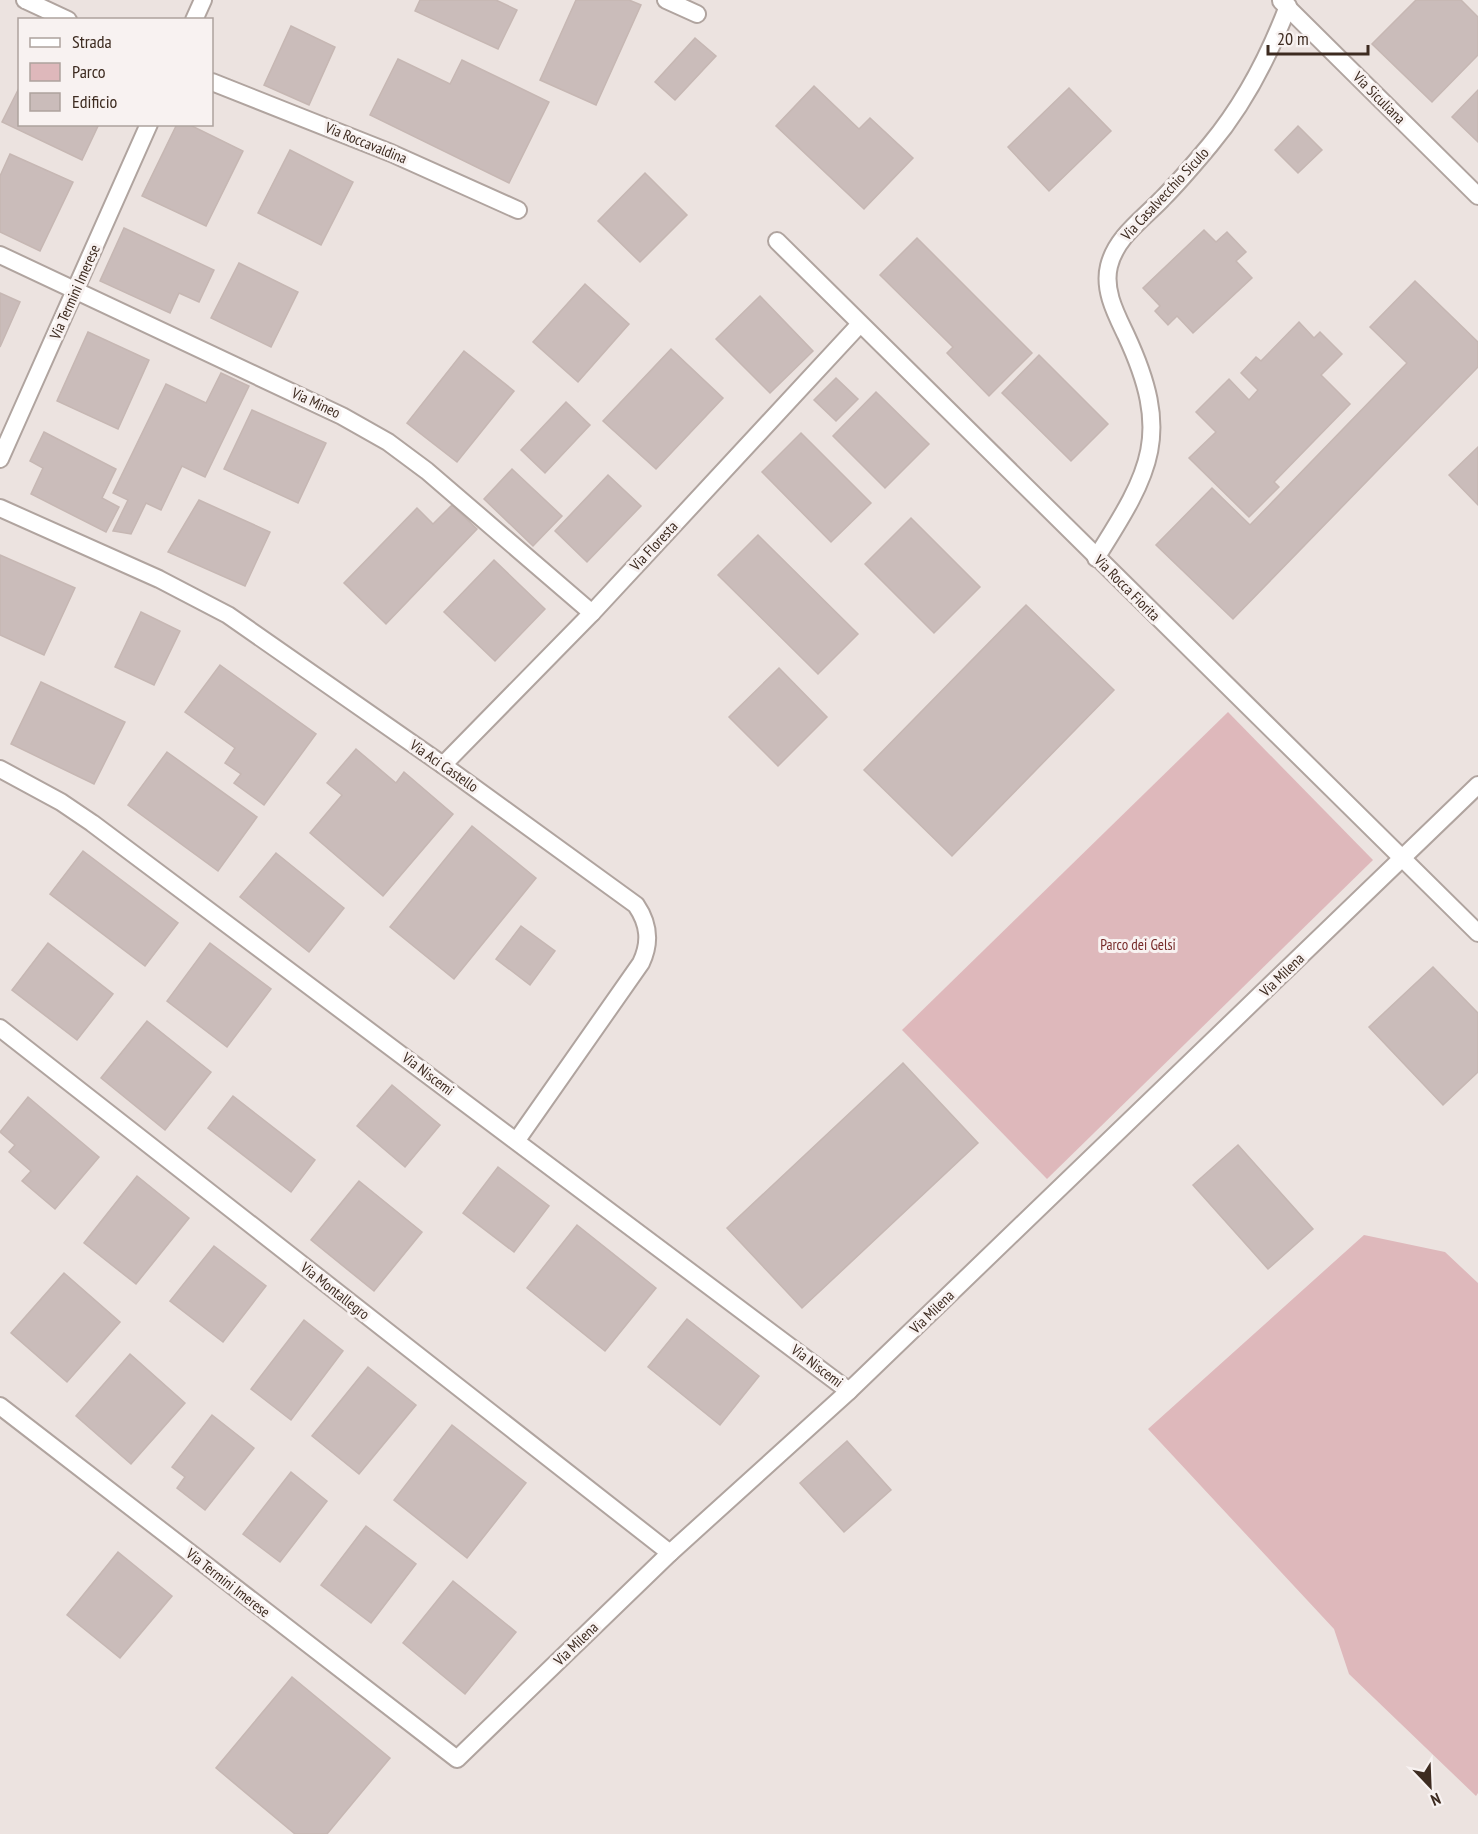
<svg xmlns="http://www.w3.org/2000/svg" width="1478" height="1834" font-family="'PT Sans Narrow',sans-serif">
<style>
.green{fill:#deb8bb}
.building{fill:#cabcba;stroke:#c6b7b3;stroke-width:1.5}
.lines{fill:none;stroke-linecap:round;stroke-linejoin:round}
.minor-casing{stroke:#b0a49f;stroke-width:20}
.minor{stroke:#fff;stroke-width:16}
.labels{text-anchor:middle;stroke-width:6;stroke-linejoin:round;paint-order:stroke}
.street-label{font-size:15px;fill:#3d2b20;stroke:#f8f2f1}
.park-label{font-size:15px;fill:#762b29;stroke:#f8f2f1}
</style>
<rect width="100%" height="100%" fill="#ece3e0"/>
<g class="green">
<polygon points="1228,712 1373,860 1047,1179 902,1030"/>
<polygon points="1364,1235 1445,1252 1478,1283 1478,1793 1476,1796 1349,1674 1334,1629 1148,1429"/>
</g>
<g class="building">
<polygon points="420,0 496,0 517,10 498,49 415,11"/>
<polygon points="576,0 629,0 641,5 596,105 540,80"/>
<polygon points="1416,0 1461,0 1478,17 1478,55 1432,102 1372,44"/>
<polygon points="291,26 335,47 309,105 264,85"/>
<polygon points="695,38 716,56 675,100 655,82"/>
<polygon points="398,59 450,84 462,60 549,102 509,183 370,115"/>
<polygon points="20,86 20,124 99,124 82,160 2,122"/>
<polygon points="814,86 859,129 870,118 913,158 864,209 776,126"/>
<polygon points="1069,88 1111,131 1049,191 1008,147"/>
<polygon points="1478,90 1478,142 1452,117"/>
<polygon points="177,124 188,124 243,151 206,226 142,196"/>
<polygon points="1298,126 1322,150 1298,173 1275,150"/>
<polygon points="290,150 353,182 321,245 258,213"/>
<polygon points="10,154 73,182 40,251 0,232 0,176"/>
<polygon points="645,173 687,215 640,262 598,221"/>
<polygon points="124,228 214,270 199,302 179,293 170,313 100,281"/>
<polygon points="1204,230 1216,242 1227,232 1246,252 1236,261 1252,278 1193,333 1177,316 1168,325 1155,311 1160,306 1143,288"/>
<polygon points="917,238 1032,353 989,396 947,353 953,347 880,275"/>
<polygon points="239,263 298,292 271,347 211,318"/>
<polygon points="1415,281 1478,342 1478,367 1233,619 1156,545 1212,488 1250,525 1407,363 1370,327"/>
<polygon points="585,284 629,324 578,382 533,342"/>
<polygon points="0,293 20,302 0,347"/>
<polygon points="760,296 813,351 770,393 716,339"/>
<polygon points="1299,322 1314,338 1320,332 1342,354 1321,375 1350,404 1274,482 1279,487 1249,517 1189,458 1216,432 1196,412 1229,379 1249,400 1258,390 1241,373 1256,357 1261,361"/>
<polygon points="88,332 149,360 118,429 57,401"/>
<polygon points="671,349 723,398 656,469 603,421"/>
<polygon points="464,351 514,391 457,462 407,423"/>
<polygon points="1039,355 1108,424 1071,461 1002,393"/>
<polygon points="221,373 249,386 205,477 182,466 161,510 146,503 131,534 113,531 128,500 113,493 166,384 206,403"/>
<polygon points="836,378 858,399 836,421 814,400"/>
<polygon points="876,392 929,444 885,488 833,436"/>
<polygon points="566,402 590,425 545,473 521,450"/>
<polygon points="252,410 326,443 298,503 224,469"/>
<polygon points="44,432 116,469 102,498 119,507 106,532 31,494 43,468 30,461"/>
<polygon points="801,433 871,503 831,542 762,472"/>
<polygon points="1478,447 1478,505 1449,475"/>
<polygon points="512,469 562,516 533,546 484,499"/>
<polygon points="608,475 641,506 587,562 555,531"/>
<polygon points="199,500 270,532 245,586 168,552"/>
<polygon points="452,505 477,529 386,624 344,583 417,508 433,524"/>
<polygon points="911,518 980,587 934,633 865,564"/>
<polygon points="758,535 858,634 818,674 718,575"/>
<polygon points="0,555 75,588 44,655 0,635"/>
<polygon points="494,560 545,609 495,661 444,612"/>
<polygon points="1026,605 1114,690 952,856 864,770"/>
<polygon points="141,612 180,631 154,685 115,667"/>
<polygon points="220,665 316,734 264,805 234,783 241,774 225,763 235,748 185,712"/>
<polygon points="779,668 827,717 778,766 729,717"/>
<polygon points="41,682 125,722 94,784 11,744"/>
<polygon points="356,749 396,783 404,772 453,814 383,896 310,833 342,795 327,783"/>
<polygon points="167,752 257,817 218,871 128,805"/>
<polygon points="472,826 536,878 454,979 390,927"/>
<polygon points="83,851 178,923 145,966 50,894"/>
<polygon points="276,853 344,908 309,952 240,897"/>
<polygon points="521,926 555,951 530,985 496,959"/>
<polygon points="48,943 113,994 77,1040 12,990"/>
<polygon points="210,943 271,989 227,1047 167,1001"/>
<polygon points="1433,967 1478,1013 1478,1072 1443,1105 1369,1027"/>
<polygon points="147,1021 211,1072 165,1130 101,1078"/>
<polygon points="903,1063 978,1143 802,1308 727,1228"/>
<polygon points="392,1085 440,1125 405,1167 357,1126"/>
<polygon points="233,1096 315,1160 291,1192 208,1128"/>
<polygon points="28,1097 99,1157 55,1209 22,1181 31,1171 9,1152 15,1145 0,1132"/>
<polygon points="1238,1145 1313,1229 1268,1269 1193,1185"/>
<polygon points="498,1167 549,1206 514,1252 463,1213"/>
<polygon points="137,1176 189,1218 136,1284 84,1243"/>
<polygon points="359,1181 422,1232 374,1291 311,1240"/>
<polygon points="577,1225 656,1288 605,1351 527,1288"/>
<polygon points="214,1246 266,1286 223,1342 170,1301"/>
<polygon points="64,1273 120,1322 67,1382 11,1333"/>
<polygon points="687,1319 759,1376 720,1425 648,1367"/>
<polygon points="304,1320 343,1351 291,1420 251,1389"/>
<polygon points="130,1354 185,1403 131,1464 76,1416"/>
<polygon points="368,1367 416,1405 359,1474 312,1436"/>
<polygon points="212,1415 254,1448 205,1510 177,1488 185,1477 172,1467"/>
<polygon points="452,1425 526,1483 467,1558 394,1500"/>
<polygon points="847,1441 891,1490 844,1532 800,1483"/>
<polygon points="291,1472 327,1501 280,1562 243,1534"/>
<polygon points="366,1526 416,1564 371,1623 321,1585"/>
<polygon points="118,1552 172,1596 120,1658 67,1615"/>
<polygon points="453,1581 516,1632 465,1694 403,1643"/>
<polygon points="292,1677 390,1758 327,1834 295,1834 216,1768"/>
</g>
<g class="lines">
<g class="minor-casing">
<g id="minor">
<polyline points="25,0 68,20"/>
<polyline points="666,0 697,14"/>
<polyline points="1281,1 1478,196"/>
<polyline points="194,20 203,0"/>
<polyline points="212,82 391,153 518,210"/>
<polyline points="777,241 1478,933"/>
<polyline points="0,255 342,416 388,442 427,471 592,613"/>
<polyline points="0,459 149,124"/>
<path d="M0,508L159,579L228,615L443,765L636,905C649,924 651,942 641,963L517,1140"/>
<path d="M1096,558C1152,470 1172,434 1126,335C1116,314 1103,290 1109,266C1116,237 1143,219 1162,199C1179,182 1195,163 1210,145C1245,103 1269,56 1288,6"/>
<polyline points="443,765 592,613 860,324"/>
<polyline points="0,769 61,802 92,823 849,1391"/>
<polyline points="0,1028 670,1553"/>
<polyline points="0,1406 457,1759 670,1553 849,1391 1478,785"/>
</g>
</g>
<use href="#minor" class="minor"/>
</g>
<g class="labels">
<g class="street-label">
<text transform="translate(1379 98) rotate(45)" y="5">Via Siculiana</text>
<text transform="translate(366 143) rotate(22)" y="5">Via Roccavaldina</text>
<text transform="translate(1165 194) rotate(-47)" y="5">Via Casalvecchio Siculo</text>
<text transform="translate(75 292) rotate(-66)" y="5">Via Termini Imerese</text>
<text transform="translate(316 403) rotate(25)" y="5">Via Mineo</text>
<text transform="translate(654 546) rotate(-47)" y="5">Via Floresta</text>
<text transform="translate(1127 588) rotate(45)" y="5">Via Rocca Fiorita</text>
<text transform="translate(444 766) rotate(35)" y="5">Via Aci Castello</text>
<text transform="translate(1282 975) rotate(-44)" y="5">Via Milena</text>
<text transform="translate(428 1074) rotate(37)" y="5">Via Niscemi</text>
<text transform="translate(335 1291) rotate(38)" y="5">Via Montallegro</text>
<text transform="translate(932 1312) rotate(-44)" y="5">Via Milena</text>
<text transform="translate(817 1366) rotate(37)" y="5">Via Niscemi</text>
<text transform="translate(228 1583) rotate(38)" y="5">Via Termini Imerese</text>
<text transform="translate(576 1644) rotate(-44)" y="5">Via Milena</text>
</g>
<g class="park-label">
<text x="1138" y="950">Parco dei Gelsi</text>
</g>
</g>
<rect x="18" y="18" width="195" height="108" fill="#f8f2f1" stroke="#ada29d" stroke-width="1.5"/>
<rect x="30" y="38" width="30" height="9" fill="#ffffff" stroke="#ada29d" stroke-width="1.5"/>
<text x="72" y="48" font-size="18" fill="#3d2b20">Strada</text>
<rect x="30" y="63" width="30" height="18" fill="#deb8bb" stroke="#ada29d" stroke-width="1.5"/>
<text x="72" y="78" font-size="18" fill="#3d2b20">Parco</text>
<rect x="30" y="93" width="30" height="18" fill="#cabcba" stroke="#ada29d" stroke-width="1.5"/>
<text x="72" y="108" font-size="18" fill="#3d2b20">Edificio</text>
<g transform="translate(1430 1786) rotate(157)" stroke="#f8f2f1" stroke-width="4.5" paint-order="stroke">
<path d="M0-4.5L10 22L0 15L-10 22Z" fill="#3d2b20"/>
<text y="-9" font-size="16" font-weight="bold" text-anchor="middle" fill="#3d2b20">N</text>
</g>
<path d="M1268 45v9h100v-9" fill="none" stroke="#3d2b20" stroke-width="3"/>
<text x="1277" y="45" font-size="18" fill="#3d2b20" stroke="#f8f2f1" stroke-width="4.5" paint-order="stroke">20 m</text>
</svg>
